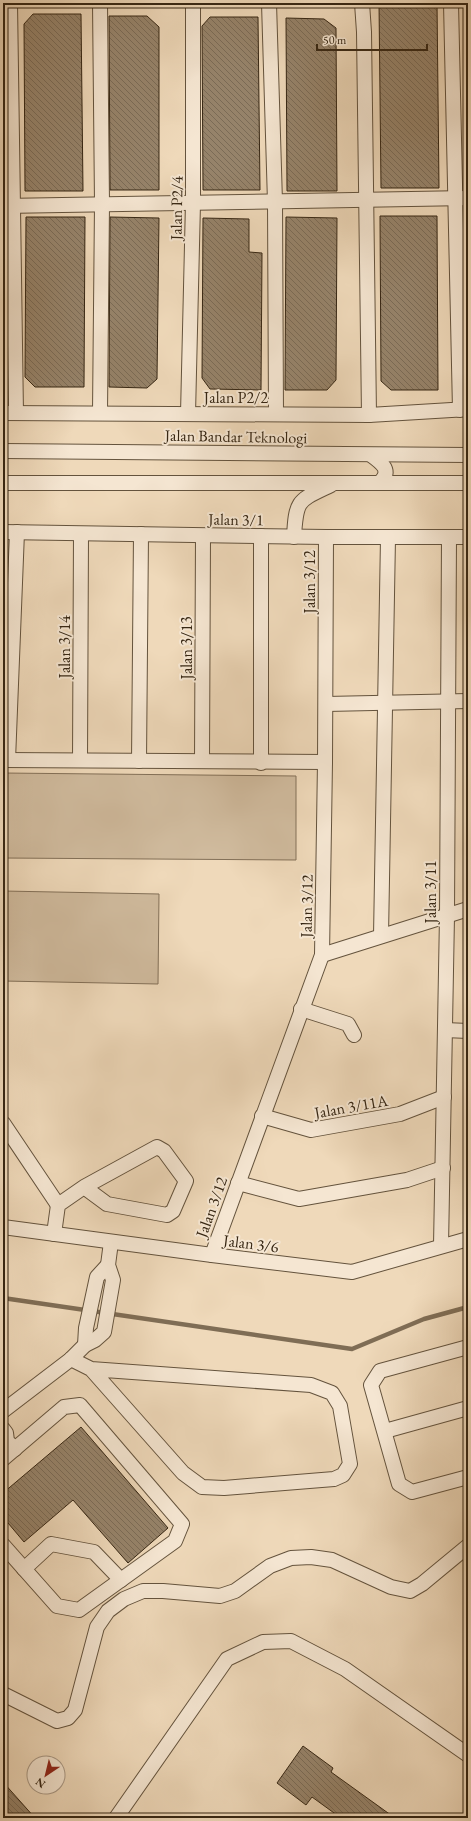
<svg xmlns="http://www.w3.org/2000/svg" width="471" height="1821" font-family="'EB Garamond',serif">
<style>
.pitch{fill:#d0bb9e;stroke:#837058}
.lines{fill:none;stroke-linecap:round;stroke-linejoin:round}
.stream{stroke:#7f6d55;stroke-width:4.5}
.building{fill:url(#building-back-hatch);stroke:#362613}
.minor-casing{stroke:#64533d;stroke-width:16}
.minor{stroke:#f5e6d2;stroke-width:14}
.labels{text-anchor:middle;stroke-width:4;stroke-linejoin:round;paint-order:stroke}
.street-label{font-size:16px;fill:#362613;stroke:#f5e6d2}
</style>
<defs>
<pattern id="building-back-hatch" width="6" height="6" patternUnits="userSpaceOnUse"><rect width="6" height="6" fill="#96836a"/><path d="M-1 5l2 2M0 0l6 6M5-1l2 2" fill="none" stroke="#7b6b56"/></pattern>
</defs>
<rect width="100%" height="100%" fill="#efd9ba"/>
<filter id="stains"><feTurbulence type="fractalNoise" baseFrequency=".005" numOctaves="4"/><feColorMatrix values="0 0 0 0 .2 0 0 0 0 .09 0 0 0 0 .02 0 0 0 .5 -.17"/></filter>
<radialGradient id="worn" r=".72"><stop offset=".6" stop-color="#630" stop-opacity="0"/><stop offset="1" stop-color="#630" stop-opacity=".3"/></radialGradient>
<g class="pitch">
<polygon points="3,773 296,776 296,860 3,858"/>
<polygon points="3,891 159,894 158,984 3,981"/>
</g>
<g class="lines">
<polyline class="stream" points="3,1298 352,1349 424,1319 468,1307"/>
</g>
<g class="building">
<polygon points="379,3 437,3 439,188 381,188"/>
<polygon points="33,14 81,14 83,191 25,191 24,24"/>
<polygon points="109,16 147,16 159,27 159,190 110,190"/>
<polygon points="210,17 258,17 260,190 203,190 202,26"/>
<polygon points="286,18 324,19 336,28 337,191 287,191"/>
<polygon points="380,216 437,216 438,390 391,390 381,381"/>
<polygon points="26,217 85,217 84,387 35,387 25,377"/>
<polygon points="110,217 159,218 157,379 147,388 109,387"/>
<polygon points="286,217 337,218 336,380 327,390 285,390"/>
<polygon points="203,218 249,219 249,252 262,253 261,390 210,389 202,378"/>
<polygon points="81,1427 168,1528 128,1563 73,1500 24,1542 3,1517 3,1493"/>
<polygon points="303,1746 333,1768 331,1772 395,1818 341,1818 312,1797 306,1805 277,1783"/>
<polygon points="3,1782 35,1818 3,1818"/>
</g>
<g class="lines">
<g class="minor-casing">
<g id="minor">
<polyline points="10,3 16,413"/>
<polyline points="269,3 275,202 276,414"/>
<polyline points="362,3 364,32 369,415"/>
<polyline points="451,3 460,410"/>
<polyline points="3,206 468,198"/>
<polyline points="3,413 369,415 468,409"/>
<polyline points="100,413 102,204 100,3"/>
<polyline points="188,414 193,203 193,3"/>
<polyline points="3,451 468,455"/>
<path d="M371,455C382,463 393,471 379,483"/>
<polyline points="3,483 468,483"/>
<polyline points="3,532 326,537 468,537"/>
<path d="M294,537C296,499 298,501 331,485"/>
<polyline points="326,704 468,701"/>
<polyline points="3,760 325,762"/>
<polyline points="8,760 17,532"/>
<polyline points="80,760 81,534"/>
<polyline points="139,761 141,534"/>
<polyline points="202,761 203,536"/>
<polyline points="261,763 261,536"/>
<polyline points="381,936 388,538"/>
<polyline points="322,955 468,909"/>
<polyline points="301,1009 348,1024 354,1035"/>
<polyline points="445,1030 468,1031"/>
<polyline points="262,1116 311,1130 400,1114 444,1097"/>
<polyline points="3,1123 58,1205"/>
<polyline points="238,1183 299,1199 407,1180 443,1168"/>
<polyline points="3,1227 212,1255 352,1272 468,1239"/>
<polyline points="54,1234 58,1205 84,1187 107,1204 167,1215 173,1211 186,1181 164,1151 157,1147 84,1187"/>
<polyline points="441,1246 447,916 449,538"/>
<polyline points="212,1255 322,955 325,762 326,537"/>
<polyline points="85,1345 86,1328 97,1277 108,1265"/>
<polyline points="468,1347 380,1371 371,1385 399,1484 412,1492 468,1477"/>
<polyline points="71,1359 91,1369 183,1473 202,1487 224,1488 334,1479 343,1475 350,1464 340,1406 332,1393 311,1385 91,1369"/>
<polyline points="3,1411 71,1359 85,1345 95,1340 104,1332 113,1280 108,1265 111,1242"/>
<polyline points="3,1429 6,1433 7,1441 15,1449"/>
<polyline points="385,1431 468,1408"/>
<polyline points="3,1459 64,1407 80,1405 182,1524 175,1541 79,1610 57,1606 3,1545"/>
<polyline points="24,1569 51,1544 94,1552 121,1580"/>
<polyline points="3,1694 57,1721 68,1718 75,1710 97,1627 108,1611 124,1599 143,1591 163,1591 220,1596 235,1591 270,1566 291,1558 311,1557 332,1560 391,1587 410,1591 422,1584 468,1546"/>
<polyline points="116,1818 227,1659 263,1642 291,1641 345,1669 468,1755"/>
</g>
</g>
<use href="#minor" class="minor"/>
</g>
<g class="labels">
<g class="street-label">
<text transform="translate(176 208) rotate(-89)" y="6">Jalan P2/4</text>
<text x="236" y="403">Jalan P2/2</text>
<text transform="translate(236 436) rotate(1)" y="6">Jalan Bandar Teknologi</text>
<text transform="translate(236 519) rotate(1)" y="6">Jalan 3/1</text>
<text transform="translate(309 582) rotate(-90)" y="6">Jalan 3/12</text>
<text transform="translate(64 647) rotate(-90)" y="6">Jalan 3/14</text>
<text transform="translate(186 648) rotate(-90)" y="6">Jalan 3/13</text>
<text transform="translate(430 892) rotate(-90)" y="6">Jalan 3/11</text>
<text transform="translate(306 906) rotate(-89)" y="6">Jalan 3/12</text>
<text transform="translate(351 1106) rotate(-10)" y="6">Jalan 3/11A</text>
<text transform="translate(211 1207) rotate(-70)" y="6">Jalan 3/12</text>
<text transform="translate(251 1243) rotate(7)" y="6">Jalan 3/6</text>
</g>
</g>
<rect width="471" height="1821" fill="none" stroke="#efd9ba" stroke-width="16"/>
<rect x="4" y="4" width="463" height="1813" fill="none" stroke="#362613" stroke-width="2"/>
<rect x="8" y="8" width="455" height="1805" fill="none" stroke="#362613"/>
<g transform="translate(46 1775) rotate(215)"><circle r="19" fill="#f5e6d2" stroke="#a99986"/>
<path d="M0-3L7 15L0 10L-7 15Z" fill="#8f2418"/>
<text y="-6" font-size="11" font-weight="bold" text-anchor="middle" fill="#362613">N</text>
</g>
<path d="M317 44v6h110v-6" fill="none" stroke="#362613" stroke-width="2"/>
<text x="323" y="44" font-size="12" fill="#362613" stroke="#f5e6d2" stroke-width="3" paint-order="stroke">50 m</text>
<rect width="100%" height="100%" filter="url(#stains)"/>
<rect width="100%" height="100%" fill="url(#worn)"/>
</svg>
